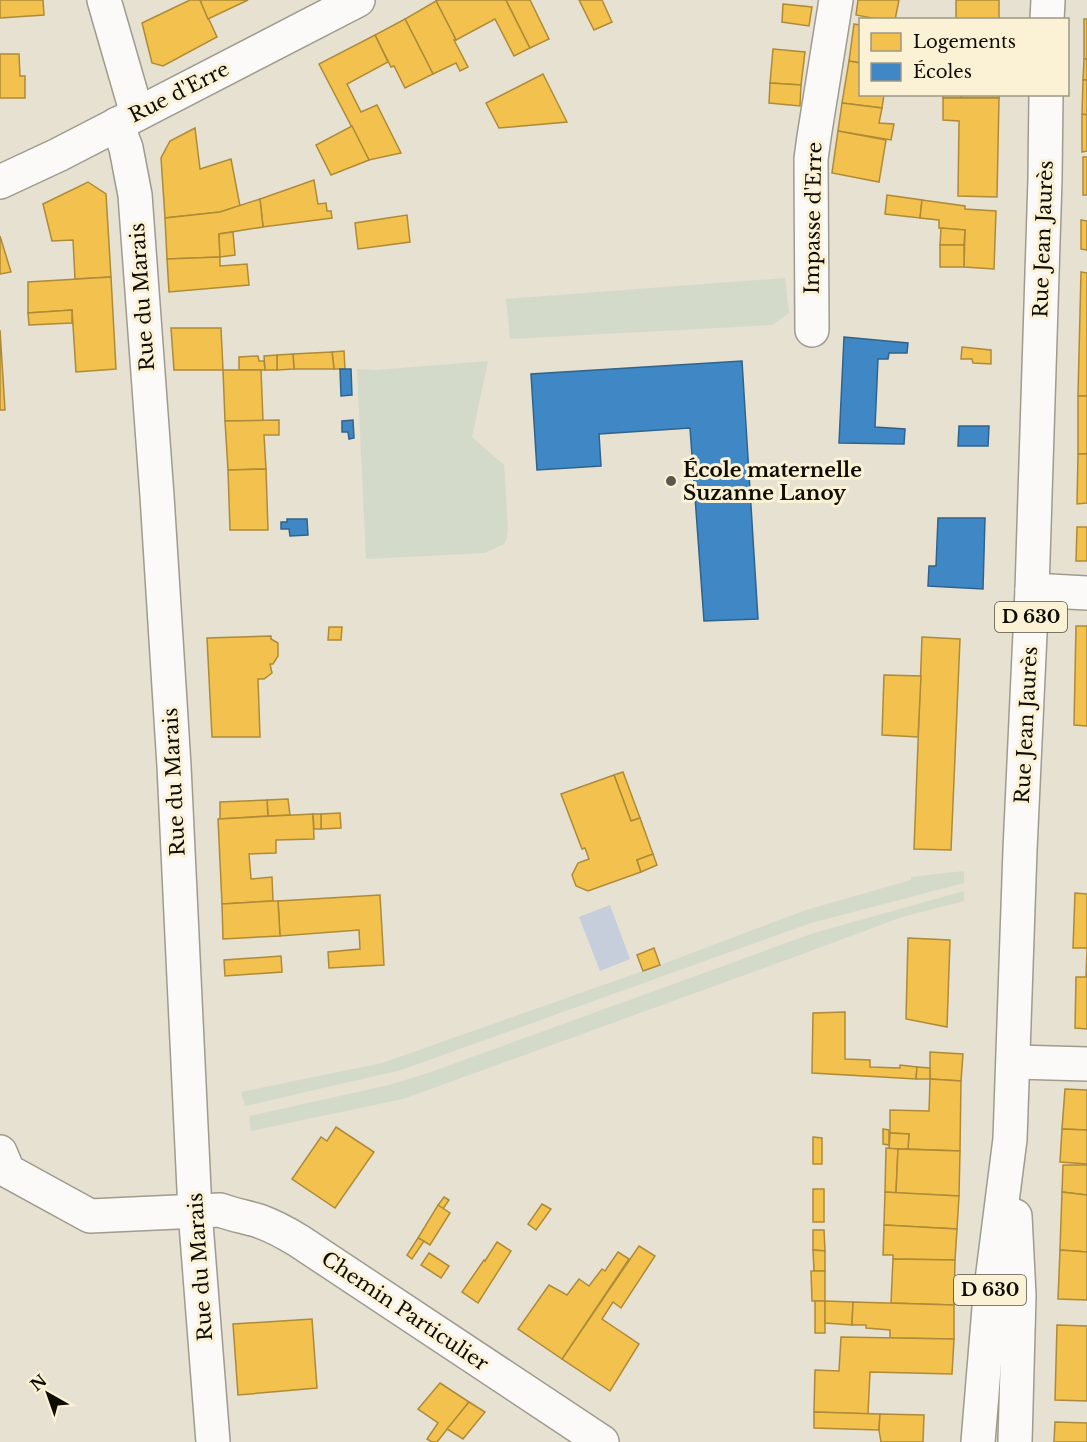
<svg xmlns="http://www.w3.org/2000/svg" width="1087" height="1442" font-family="'Libre Baskerville',serif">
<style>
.green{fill:#d4dac9}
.water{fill:#c6cedc}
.homes{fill:#f2c14e;stroke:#ae8b38;stroke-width:1.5}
.schools{fill:#3f88c5;stroke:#31638b;stroke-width:1.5}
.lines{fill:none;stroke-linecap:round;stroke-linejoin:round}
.minor-casing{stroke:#9f9b8f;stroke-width:36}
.major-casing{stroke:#9f9b8f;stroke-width:36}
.minor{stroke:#fbfaf8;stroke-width:33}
.major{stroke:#fbfaf8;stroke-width:33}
.poi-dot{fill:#5a574c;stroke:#fbf2d6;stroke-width:2}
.labels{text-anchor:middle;stroke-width:6;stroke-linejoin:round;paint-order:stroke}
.shield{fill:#fbf2d6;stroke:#565143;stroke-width:1.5}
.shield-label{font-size:18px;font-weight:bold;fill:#0f0c04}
.street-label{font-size:20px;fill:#0f0c04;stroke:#fbf2d6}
.poi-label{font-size:20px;font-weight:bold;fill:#0f0c04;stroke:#fbf2d6;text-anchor:start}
</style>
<rect width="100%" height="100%" fill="#e6e1d1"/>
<g class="green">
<polygon points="785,278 789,313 772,325 510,339 506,299"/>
<polygon points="488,361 472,437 504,465 508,528 507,538 504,544 485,553 366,559 357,369 376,370"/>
<polygon points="964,871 964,883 811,923 401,1070 245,1106 241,1092 382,1063 660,965 806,910 911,880 911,877"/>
<polygon points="964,891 964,901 902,917 797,956 403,1099 251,1131 249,1116 389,1085 428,1073 814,933"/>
</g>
<polygon class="water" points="610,905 630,959 600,971 579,917"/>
<g class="homes">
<polygon points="0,0 43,0 44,15 0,18"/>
<polygon points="190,0 200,0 217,37 163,66 152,63 142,23"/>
<polygon points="200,0 248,0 208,19"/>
<polygon points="439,0 506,0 530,48 514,56 495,19 456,40 436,1"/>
<polygon points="506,0 530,0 549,39 530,48"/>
<polygon points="579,0 602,0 612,22 594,30"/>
<polygon points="858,0 899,0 895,20 882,20 856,15"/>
<rect x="956" y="0" width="43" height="20"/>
<polygon points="436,1 456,40 454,40 468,67 460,71 456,63 433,74 405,19"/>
<polygon points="783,4 812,7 809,26 782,22"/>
<polygon points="405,19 433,74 405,88 394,66 391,67 375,35"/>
<rect x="1084" y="19" width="3" height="40"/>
<polygon points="854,24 860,25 860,63 849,61"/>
<polygon points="375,35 388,62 347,84 361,112 377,105 401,153 369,160 319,64"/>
<polygon points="773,49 805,52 801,85 770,83"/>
<polygon points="0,54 19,54 20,76 25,76 25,98 0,98"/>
<polygon points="1084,59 1087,59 1087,80 1083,80"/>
<polygon points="849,61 860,63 860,94 884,94 882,108 842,103"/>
<polygon points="543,74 567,122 499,128 486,103"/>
<polygon points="1083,80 1087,80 1087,115 1082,114"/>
<polygon points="770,83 801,85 800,106 769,103"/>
<rect x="943" y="94" width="18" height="4"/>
<rect x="961" y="94" width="38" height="4"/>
<polygon points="943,98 999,98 997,197 958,196 959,121 943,120"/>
<polygon points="842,103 882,108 879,123 894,124 891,140 838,131"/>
<polygon points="1082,114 1087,115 1087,151 1082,152"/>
<polygon points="352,126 369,160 331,175 316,145"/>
<polygon points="195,128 200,169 231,159 240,206 220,212 165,218 161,158 170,141"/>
<polygon points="838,131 886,140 879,182 832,173"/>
<rect x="1083" y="157" width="4" height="38"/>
<polygon points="314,180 318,204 326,203 327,211 331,211 332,218 263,227 260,199"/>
<polygon points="88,182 106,194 111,277 75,279 73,240 52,241 43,204"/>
<polygon points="887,195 922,200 920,218 885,214"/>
<polygon points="260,199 263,227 219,234 220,257 167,259 165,218 220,212"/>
<polygon points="922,200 965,206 965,209 996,211 994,269 964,267 965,230 939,228 939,220 920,218"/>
<polygon points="407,215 410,242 358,249 355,223"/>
<polygon points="1081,220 1087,221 1087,250 1081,249"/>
<polygon points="941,228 965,230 964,245 940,245"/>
<polygon points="233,232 235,255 220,257 219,234"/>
<polygon points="0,236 11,272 0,274"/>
<rect x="940" y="245" width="24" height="22"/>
<polygon points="220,257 220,266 247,264 249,285 169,292 167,259"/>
<polygon points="1081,272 1087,273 1087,396 1078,396"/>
<polygon points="111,277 116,369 76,372 72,310 28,313 28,282"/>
<polygon points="72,310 72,323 29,325 28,313"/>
<polygon points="171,328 221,328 223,370 174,370"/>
<polygon points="0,330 5,410 0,410"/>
<polygon points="962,347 991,350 991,364 973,363 972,359 961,359"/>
<polygon points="344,351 345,369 334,369 332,352"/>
<polygon points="332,352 334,369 294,369 293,354"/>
<polygon points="293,354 294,369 277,370 277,355"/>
<polygon points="277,355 277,370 265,370 264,356"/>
<polygon points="258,356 259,361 264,361 265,370 239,370 239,357"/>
<polygon points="223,370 261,370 263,421 225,421"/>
<rect x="1078" y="396" width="9" height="58"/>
<polygon points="279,420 279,435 264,435 266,469 228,470 225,421"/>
<polygon points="1078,454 1087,454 1087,503 1077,504"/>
<polygon points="266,469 268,530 230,530 228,470"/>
<polygon points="1077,527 1087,527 1087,561 1076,561"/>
<polygon points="1076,626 1087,626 1087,726 1074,725"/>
<polygon points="329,627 342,627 341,640 328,640"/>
<polygon points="271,636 271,639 278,643 278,656 273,664 270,664 272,673 264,679 258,679 260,737 212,737 207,638"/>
<polygon points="922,637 960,639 951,850 914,849"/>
<polygon points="884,675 921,676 918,737 882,735"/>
<polygon points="623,772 640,818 631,821 614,775"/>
<polygon points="614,775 631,821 640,818 653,854 637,860 641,872 588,891 576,886 572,875 578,863 589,859 585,848 582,849 561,794"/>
<polygon points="288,799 290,815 268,816 267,800"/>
<polygon points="267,800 268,816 220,819 220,802"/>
<polygon points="340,813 341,828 321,829 321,814"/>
<polygon points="313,814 314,839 276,840 276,853 249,854 251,879 272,877 273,901 222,904 218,819"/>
<polygon points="313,814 321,814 321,829 314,829"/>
<polygon points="653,854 657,865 641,872 637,860"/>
<polygon points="1075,893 1087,894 1087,1029 1075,1028 1076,977 1086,977 1087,948 1073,948"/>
<polygon points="380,895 384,965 329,968 328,952 360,949 359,930 280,936 278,901"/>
<polygon points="273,901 278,901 280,936 223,939 222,904"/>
<polygon points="908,938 950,940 947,1027 906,1019"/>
<polygon points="654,948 660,965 643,971 637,955"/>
<polygon points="281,956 282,972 225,976 224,960"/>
<polygon points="845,1012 845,1059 870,1060 870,1067 900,1068 900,1065 917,1067 916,1079 812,1073 813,1013"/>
<polygon points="930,1052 963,1054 961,1081 930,1079"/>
<polygon points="917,1067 930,1068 930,1079 916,1079"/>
<polygon points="930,1079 961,1081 960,1151 908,1149 909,1134 890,1133 890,1110 929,1111"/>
<polygon points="1065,1089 1087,1090 1087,1130 1062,1129"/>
<polygon points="336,1127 374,1152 335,1208 292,1179 321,1137 327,1141"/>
<polygon points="883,1129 889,1130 889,1145 883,1144"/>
<polygon points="1062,1129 1087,1130 1087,1164 1060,1162"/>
<polygon points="890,1133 909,1134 908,1149 889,1149"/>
<polygon points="813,1137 822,1138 822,1164 813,1164"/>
<polygon points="886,1148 898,1149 896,1193 885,1192"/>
<polygon points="898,1149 960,1151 959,1196 896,1193"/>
<polygon points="1063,1165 1087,1165 1087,1195 1062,1192"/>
<rect x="813" y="1189" width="11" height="33"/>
<polygon points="885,1192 959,1196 957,1229 884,1225"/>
<polygon points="1062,1192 1087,1195 1087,1252 1060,1250"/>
<polygon points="444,1197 449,1200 443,1209 438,1205"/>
<polygon points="542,1204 551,1209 536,1230 528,1224"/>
<polygon points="438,1205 450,1213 430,1245 418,1238"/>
<polygon points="884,1225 957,1229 955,1260 893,1259 893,1255 883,1255"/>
<polygon points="813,1230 824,1230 825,1251 813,1250"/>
<polygon points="418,1238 424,1241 412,1259 407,1255"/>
<polygon points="497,1242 511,1251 478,1303 462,1292 484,1260 485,1261"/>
<polygon points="639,1246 655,1256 621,1308 613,1302 602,1319 639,1344 610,1391 562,1359"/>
<polygon points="813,1250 825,1251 825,1271 814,1271"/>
<polygon points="1060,1250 1087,1252 1087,1300 1058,1299"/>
<polygon points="618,1252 629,1259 562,1359 518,1329 549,1285 567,1295 579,1279 589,1286 602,1269 605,1271"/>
<polygon points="429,1253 449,1266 441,1278 421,1265"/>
<polygon points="893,1259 955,1260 954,1305 891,1303"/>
<polygon points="811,1271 825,1271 825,1301 812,1301"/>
<rect x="815" y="1301" width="10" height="32"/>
<polygon points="825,1301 853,1302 852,1325 825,1323"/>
<polygon points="853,1302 954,1305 954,1339 890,1338 890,1330 866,1328 866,1325 852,1325"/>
<polygon points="312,1319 317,1388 238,1395 233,1324"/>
<polygon points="1057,1325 1087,1326 1087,1401 1055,1400"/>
<polygon points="841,1337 954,1339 952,1374 870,1372 868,1414 814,1412 815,1370 839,1371"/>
<polygon points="440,1383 469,1402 437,1442 432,1442 427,1439 438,1423 418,1409"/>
<polygon points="469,1402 485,1412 463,1439 447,1429"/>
<polygon points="814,1412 880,1414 879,1430 814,1428"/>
<polygon points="880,1414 924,1415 923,1442 881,1442 879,1430"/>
<polygon points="1055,1422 1087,1423 1087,1442 1054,1442"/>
</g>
<g class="schools">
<polygon points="844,337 908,343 907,353 889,353 888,359 878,359 875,427 905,429 904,444 839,443"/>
<polygon points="742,361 758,619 704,621 690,428 599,434 601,466 537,470 531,374"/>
<polygon points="340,369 351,369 352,395 341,396"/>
<polygon points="353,420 354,438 349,439 348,432 342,432 342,421"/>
<polygon points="959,426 989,426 988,446 958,446"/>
<polygon points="938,518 985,518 983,589 928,586 929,566 936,566"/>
<polygon points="287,519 307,519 308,535 290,536 289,529 281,529 281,522 287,522"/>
</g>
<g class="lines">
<g class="minor-casing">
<g id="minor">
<polyline points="104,0 137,114"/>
<polyline points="117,124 126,148 135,195 157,496 174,766 195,1211 213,1442"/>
<polyline points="0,182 58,155 358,0"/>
<polyline points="812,330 811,159 814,137 836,0"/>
<polyline points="1032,590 1087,593"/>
<polyline points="1014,1062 1087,1064"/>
<path d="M0,1152L8,1171L90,1216L220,1210C233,1215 246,1217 259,1221C273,1226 286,1233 299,1241L602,1442"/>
</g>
</g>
<g class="major-casing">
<g id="major">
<polyline points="1047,20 1048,0"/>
<polyline points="1015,1216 1019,1295 1015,1442"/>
<polyline points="978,1442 990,1296 1010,1139 1020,850 1032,590 1045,179 1046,94"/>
</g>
</g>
<use href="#minor" class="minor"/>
<use href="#major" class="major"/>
</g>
<circle class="poi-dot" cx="671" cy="481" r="6"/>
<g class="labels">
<g class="shield">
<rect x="995" y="602" width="72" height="30" rx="4.5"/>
<rect x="954" y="1275" width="72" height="30" rx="4.5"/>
</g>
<g class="shield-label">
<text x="1031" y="623">D 630</text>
<text x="990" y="1296">D 630</text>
</g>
<g class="street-label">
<text transform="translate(179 92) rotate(-27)" y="7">Rue d'Erre</text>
<text transform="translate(813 218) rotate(-89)" y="7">Impasse d'Erre</text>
<text transform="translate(1043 239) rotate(-88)" y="7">Rue Jean Jaurès</text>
<text transform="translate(142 297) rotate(-94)" y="7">Rue du Marais</text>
<text transform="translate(1026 725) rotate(-87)" y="7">Rue Jean Jaurès</text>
<text transform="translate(174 782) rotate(-93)" y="7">Rue du Marais</text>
<text transform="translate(200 1267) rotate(-94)" y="7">Rue du Marais</text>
<text transform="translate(405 1311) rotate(34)" y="7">Chemin Particulier</text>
</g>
<g class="poi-label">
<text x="683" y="477">École maternelle<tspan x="683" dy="23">Suzanne Lanoy</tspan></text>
</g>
</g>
<rect x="859" y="18" width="210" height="78" fill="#fbf2d6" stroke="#9d9682" stroke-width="1.5"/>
<rect x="871" y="33" width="30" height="18" fill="#f2c14e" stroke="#9d9682" stroke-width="1.5"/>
<text x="913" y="48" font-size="18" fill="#0f0c04">Logements</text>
<rect x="871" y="63" width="30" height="18" fill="#3f88c5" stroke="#9d9682" stroke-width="1.5"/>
<text x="913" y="78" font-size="18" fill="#0f0c04">Écoles</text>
<g transform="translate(48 1394) rotate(320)" stroke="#fbf2d6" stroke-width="4.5" paint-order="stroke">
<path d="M0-4.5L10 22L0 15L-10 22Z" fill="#0f0c04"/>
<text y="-9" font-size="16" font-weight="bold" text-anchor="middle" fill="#0f0c04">N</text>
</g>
</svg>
